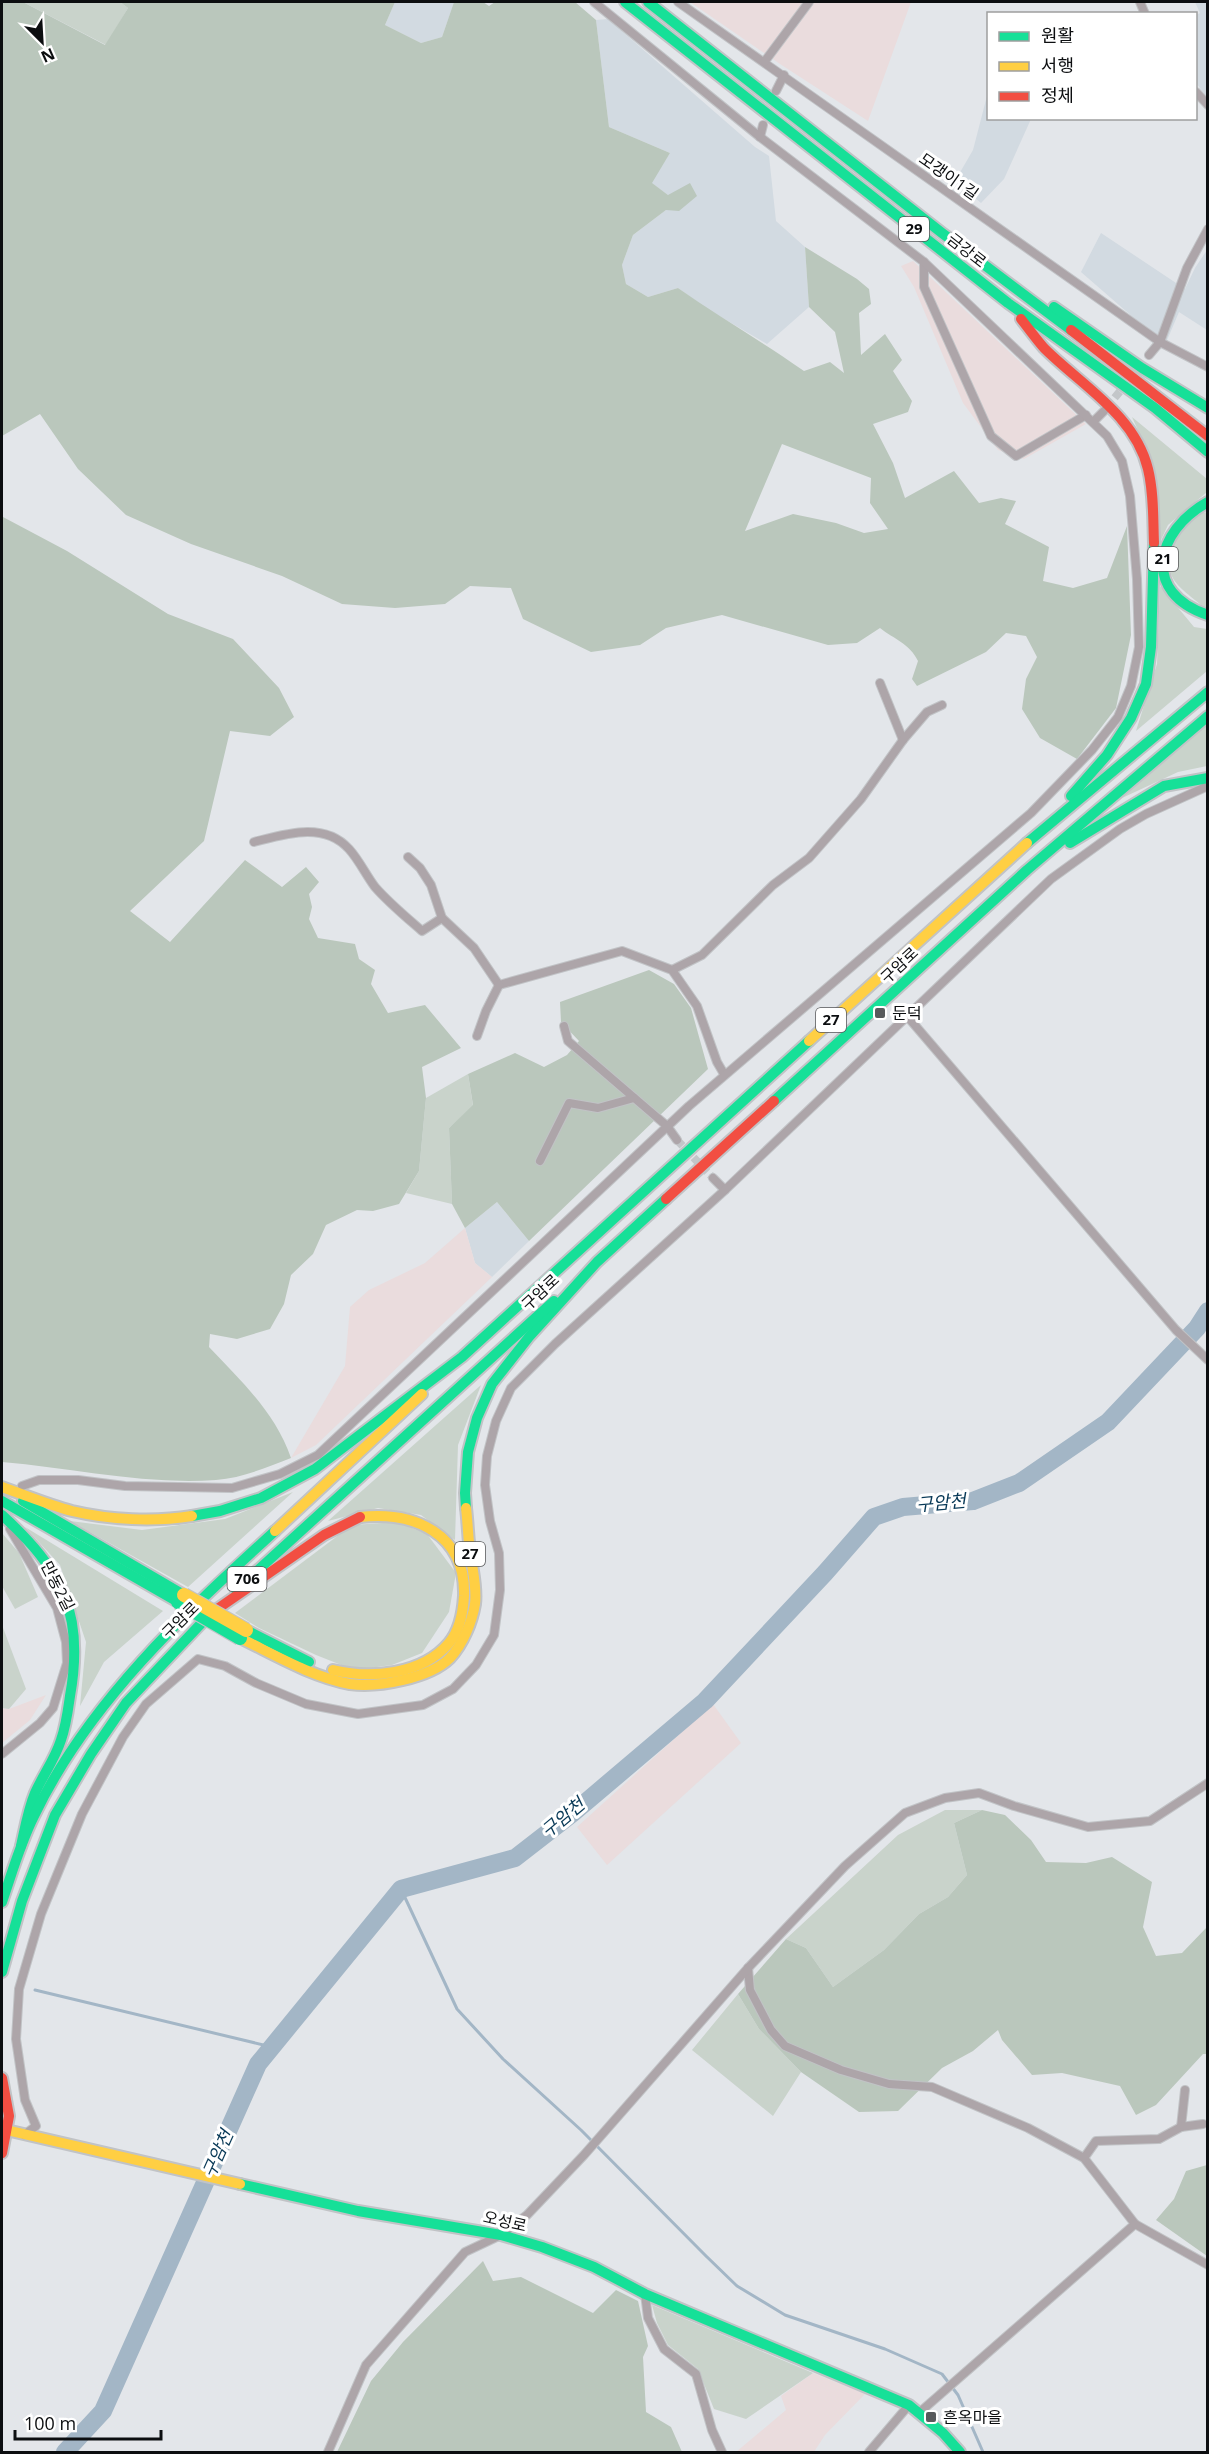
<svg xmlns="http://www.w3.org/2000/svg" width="1209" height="2454" font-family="'Open Sans','Noto Sans KR',sans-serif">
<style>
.built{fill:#d2dae1}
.industrial{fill:#eadcdd}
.green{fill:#c9d3cb}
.forest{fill:#bac7bc;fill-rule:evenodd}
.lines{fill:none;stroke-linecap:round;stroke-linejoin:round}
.stream{stroke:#a3b6c6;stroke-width:3}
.river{stroke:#a3b6c6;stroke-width:18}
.street-tunnel{stroke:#c3c6c9;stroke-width:8;stroke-dasharray:8 4;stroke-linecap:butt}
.street-casing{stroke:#c1c3c6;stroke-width:10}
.fast-casing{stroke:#c1c3c6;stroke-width:14}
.slow-casing{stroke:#c1c3c6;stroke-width:14}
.jam-casing{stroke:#c1c3c6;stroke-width:14}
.street{stroke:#ada5a9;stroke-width:8}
.fast{stroke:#16e098;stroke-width:10}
.slow{stroke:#ffcf43;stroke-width:10}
.jam{stroke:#f24e42;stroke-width:10}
.fast-bridge-casing{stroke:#c1c3c6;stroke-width:16;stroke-linecap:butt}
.slow-bridge-casing{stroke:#c1c3c6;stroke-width:16;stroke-linecap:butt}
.fast-bridge{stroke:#16e098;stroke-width:14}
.slow-bridge{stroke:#ffcf43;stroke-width:14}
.poi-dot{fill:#575a5c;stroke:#fff;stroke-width:2}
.labels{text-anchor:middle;stroke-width:6;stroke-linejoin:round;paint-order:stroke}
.shield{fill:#fff;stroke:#555658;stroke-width:1.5}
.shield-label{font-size:15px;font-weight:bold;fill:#0c0e10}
.street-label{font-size:16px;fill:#0c0e10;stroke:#fff}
.poi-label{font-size:16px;fill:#0c0e10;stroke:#fff;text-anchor:start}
.water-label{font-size:18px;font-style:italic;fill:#073856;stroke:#fff}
</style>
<rect width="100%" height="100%" fill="#e3e6ea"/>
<g class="built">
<polygon points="395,2 454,2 442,37 421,43 385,25"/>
<polygon points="1195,2 1207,2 1207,97 1196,83 1196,15 1200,13"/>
<polygon points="608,19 755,147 769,156 776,221 805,247 809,307 767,344 709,310 678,288 648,297 626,284 622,265 633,235 666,210 668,195 651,183 670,153 609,127 596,20"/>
<polygon points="988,92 988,118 1031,119 1004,179 981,203 955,181 973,150"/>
<polygon points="1101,233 1185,289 1195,268 1207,250 1207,330 1179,312 1165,345 1081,272"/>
<polygon points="497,1202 529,1241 492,1277 475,1263 465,1228"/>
</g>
<g class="industrial">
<polygon points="690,2 911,2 868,121 780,64"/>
<polygon points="913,261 1086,424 1024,459 998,450 963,403 914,287 901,266"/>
<polygon points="465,1228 475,1263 492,1277 316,1445 291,1458 345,1366 350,1307 369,1290 425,1263"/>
<polygon points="46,1695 30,1720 2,1743 2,1708 9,1709"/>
<polygon points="713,1704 741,1743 607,1865 577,1827"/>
<polygon points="813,2373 865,2394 825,2435 814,2452 736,2452 786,2410 781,2396"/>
</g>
<g class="green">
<polygon points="23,2 120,2 128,8 106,45"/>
<polygon points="1132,417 1207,479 1207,492 1168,525 1160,542 1145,446"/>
<path d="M1207,512V607L1201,605C1192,597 1175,586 1171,574C1163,550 1181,515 1207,512Z"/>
<polygon points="1160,586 1194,627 1207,629 1207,671 1136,731 1157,664"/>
<polygon points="1207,725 1207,766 1178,772 1122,798"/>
<polygon points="468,1074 473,1106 449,1128 452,1204 406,1193 419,1171 426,1098"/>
<polygon points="481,1385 458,1445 455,1540 421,1515 378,1508 328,1521"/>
<polygon points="293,1492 188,1587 70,1521 142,1530 225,1519"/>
<polygon points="397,1522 427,1534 456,1573 449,1612 422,1653 392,1665 354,1670 316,1655 259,1628 235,1613 352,1525"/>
<polygon points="25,1527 163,1611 104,1662 80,1706 86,1642 60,1565"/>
<polygon points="2,1533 19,1553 38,1597 15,1609 2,1586"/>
<polygon points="2,1625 26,1689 9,1709 2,1708"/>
<polygon points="945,1810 982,1810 954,1823 967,1875 948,1897 919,1914 884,1950 833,1987 806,1948 786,1939 898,1835"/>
<polygon points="738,1994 759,2029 801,2072 773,2116 692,2050"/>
<polygon points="652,2305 813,2373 746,2419 714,2409 698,2369 668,2345 657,2323"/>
</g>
<g class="forest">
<path d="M2,2H23L105,45L128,8L120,2H395L385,25L421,43L442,37L454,2H483L489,6L495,2H575L596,20L609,127L670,153L652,183L668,195L690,183L697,196L679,211L666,210L633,235L622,265L626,284L648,297L678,288C719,317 763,342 804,371L830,362L844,373L835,332L809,307L805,247L857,279L869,289L871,304L859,313L861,355L885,334L902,360L893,371L912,401L908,412L873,424L893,463L905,498L954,471L979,503L1001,498L1016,501L1005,524L1049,547L1043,581L1073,588L1107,578L1127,526L1131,635L1116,708L1077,759L1040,738L1022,709L1026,679L1037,657L1026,636L1006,633L986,652L917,686L912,679L918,661C910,644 894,639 880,628L857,643L828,645L722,615L666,628L640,645L591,652L523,619L511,588L470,586L445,604L395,608L342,604L282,576L191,544L126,515L78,469L40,414L2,436ZM782,444L871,478L870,503L888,529L864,533L836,523L793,514L745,531Z"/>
<path d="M3,517L67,551L168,614L233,639L279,688L294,717L270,736L230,731L204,841L130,911L170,942L245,860L282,887L306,867L319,882L309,894L312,907L309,919L318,938L355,944L359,959L375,970L371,984L388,1013L425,1005L461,1048L422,1067L426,1098L419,1171L399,1204L373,1211L357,1210L326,1225L313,1254L291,1275L284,1304L270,1329L237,1339L210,1334L209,1347C242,1382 275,1412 291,1458C268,1467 242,1478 216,1480C144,1485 73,1468 2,1462V518Z"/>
<polygon points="649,970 674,984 691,1008 708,1069 529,1241 497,1202 465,1228 452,1204 449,1128 473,1105 468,1074 515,1053 544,1067 567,1055 579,1041 561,1022 560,1002"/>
<polygon points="982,1810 1005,1815 1031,1840 1046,1862 1086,1863 1112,1857 1152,1882 1143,1927 1156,1956 1182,1953 1207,1927 1207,2054 1203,2054 1156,2105 1136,2115 1120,2086 1062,2073 1032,2075 1002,2040 998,2030 973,2051 942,2068 898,2111 859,2112 801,2072 759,2029 738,1994 786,1939 806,1948 833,1987 884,1950 919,1914 948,1897 967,1875 954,1823"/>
<polygon points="1207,2165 1208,2165 1207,2256 1156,2220 1174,2199 1186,2171"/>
<polygon points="483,2261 493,2281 521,2277 593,2313 616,2290 638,2301 648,2346 643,2357 646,2412 671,2427 682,2452 337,2452 371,2381 403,2342"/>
</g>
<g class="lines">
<g class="stream">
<polyline points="401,1889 457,2009 503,2059 581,2130 706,2256 737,2286 785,2315 885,2349 942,2374 958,2395 983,2452"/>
<polyline points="35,1990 272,2047"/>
</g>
<polyline class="river" points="65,2452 103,2411 258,2064 401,1889 515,1858 573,1813 705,1701 825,1573 874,1517 903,1507 973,1501 1019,1483 1108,1422 1197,1328 1208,1311"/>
<g class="street-tunnel">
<polyline points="1107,407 1126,384"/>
<polyline points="677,1140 713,1178"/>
</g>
<g class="street-casing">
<g id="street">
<polyline points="678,2 1160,342 1208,367"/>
<polyline points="1140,2 1145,14"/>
<polyline points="765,61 809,2"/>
<polyline points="776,91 784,75"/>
<polyline points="1196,92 1208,105"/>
<polyline points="760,137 763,125"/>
<polyline points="924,262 924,287 991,436 1016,456 1086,415"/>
<polyline points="1149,355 1160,342 1187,268 1208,229"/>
<polyline points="1093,422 1104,411"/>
<polyline points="880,683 903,740"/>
<path d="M254,842C285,834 324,821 349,849C359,860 366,875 375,887C389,903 406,917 422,931L442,918"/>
<polyline points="408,857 420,868 431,885 442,918 474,948 499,985 622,951 672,970 697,1006 717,1062 724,1074"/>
<polyline points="672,970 702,955 773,885 809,858 861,799 903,740 927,712 942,705"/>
<polyline points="907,1016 1176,1330 1208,1360"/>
<polyline points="564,1026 568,1041 667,1126 677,1140"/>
<polyline points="477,1036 486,1011 499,985"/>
<polyline points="540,1161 569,1103 598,1108 634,1098"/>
<polyline points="713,1178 725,1190"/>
<polyline points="22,1486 39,1480 78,1480 125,1486 232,1488 280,1474 318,1455 689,1106 1031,813 1092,750 1118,717 1131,686 1139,647 1137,579 1130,496 1122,461 1107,436 924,262 760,137 594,2"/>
<polyline points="2,1754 40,1723 53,1708 67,1663 66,1642 57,1608 10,1529"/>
<polyline points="748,1968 750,1990 771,2030 785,2046 841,2070 889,2084 932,2087 1028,2128 1084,2158 1135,2224 920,2412"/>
<polyline points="1181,2127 1185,2090"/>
<polyline points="24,2135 36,2126 25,2100 16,2039 19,1989 41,1914 82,1814 123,1737 146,1704 198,1659 225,1666 256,1683 306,1704 358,1714 423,1705 453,1689 476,1665 494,1635 500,1590 499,1553 490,1521 485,1485 487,1456 496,1421 511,1388 555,1344 725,1190 1051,879 1120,829 1146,814 1208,786"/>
<polyline points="1084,2158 1096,2141 1159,2139 1181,2127 1203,2124"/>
<polyline points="1135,2224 1208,2265"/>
<polyline points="645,2294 648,2318 664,2349 696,2374 712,2430 722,2452"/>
<polyline points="328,2452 366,2365 465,2252 501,2235 527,2215 584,2155 748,1968 845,1866 905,1813 945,1798 979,1793 1014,1806 1088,1827 1150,1821 1208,1783"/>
<polyline points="869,2452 909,2405"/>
</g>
</g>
<g class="fast-casing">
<g id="fast">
<polyline points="625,2 1008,303 1155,408 1208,452"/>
<polyline points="648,2 942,233 1071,330"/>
<polyline points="1054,307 1142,368 1208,408"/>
<path d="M1208,502C1155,531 1141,593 1208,615"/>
<polyline points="1071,796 1107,755 1131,718 1146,684 1151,647 1154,543"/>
<polyline points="1027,843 1208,692"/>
<polyline points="1070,843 1164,786 1208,778"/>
<polyline points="774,1101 1027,870 1208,716"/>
<polyline points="2,1501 178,1602"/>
<polyline points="23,1501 184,1595"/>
<polyline points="466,1508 465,1493 468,1452 477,1418 492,1384 529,1337 597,1262 666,1199"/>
<path d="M2,1515C62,1570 85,1613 70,1696C68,1710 66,1726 61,1740C55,1759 43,1775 35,1793C28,1810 25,1828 21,1846"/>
<polyline points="192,1516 220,1511 261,1498 315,1469 462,1357 809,1041"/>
<polyline points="236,1590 554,1301"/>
<polyline points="246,1630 309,1662"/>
<path d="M2,1902C12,1873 20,1844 34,1816C88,1703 184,1614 275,1531"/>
<polyline points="2,1972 22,1901 55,1815 91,1754 126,1703 212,1612"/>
<polyline points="240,2184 358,2211 501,2235 542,2247 594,2267 645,2294 909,2405 943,2433 960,2452"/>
</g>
</g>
<g class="slow-casing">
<g id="slow">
<polyline points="809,1041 1027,843"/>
<path d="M2,1487C25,1495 49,1505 72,1511C110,1520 154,1522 192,1516"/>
<polyline points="275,1531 422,1394"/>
<path d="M240,1638C275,1655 312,1677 350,1684C378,1688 430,1678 450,1658C463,1644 472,1622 475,1604C477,1588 473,1573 471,1558C468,1541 468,1524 466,1508"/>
<path d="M333,1670C370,1679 422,1675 449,1643C460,1630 463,1613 464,1596C466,1534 415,1511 360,1517"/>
<polyline points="2,2129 240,2184"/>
</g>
</g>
<g class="jam-casing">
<g id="jam">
<path d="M1021,319C1029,329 1036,339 1044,348C1081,385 1135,415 1148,469C1154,493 1153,519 1154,543"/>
<polyline points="1071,330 1208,436"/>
<polyline points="666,1199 774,1101"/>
<polyline points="210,1614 324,1535 360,1517"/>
<polyline points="2,2078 9,2116 2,2153"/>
</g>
</g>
<use href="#street" class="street"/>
<use href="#fast" class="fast"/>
<use href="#slow" class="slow"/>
<use href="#jam" class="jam"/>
<g class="fast-bridge-casing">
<polyline id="fast-bridge" points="178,1602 240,1638"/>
</g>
<g class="slow-bridge-casing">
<polyline id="slow-bridge" points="184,1595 246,1630"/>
</g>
<use href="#fast-bridge" class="fast-bridge"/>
<use href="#slow-bridge" class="slow-bridge"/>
</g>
<g class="poi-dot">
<rect x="874" y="1007" width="12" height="12" rx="3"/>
<rect x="925" y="2411" width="12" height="12" rx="3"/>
</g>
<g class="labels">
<g class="shield">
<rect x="899" y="217" width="30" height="24" rx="4.5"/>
<rect x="1148" y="547" width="30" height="24" rx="4.5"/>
<rect x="816" y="1008" width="30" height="24" rx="4.5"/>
<rect x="455" y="1542" width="30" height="24" rx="4.5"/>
<rect x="227.5" y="1567" width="39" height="24" rx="4.5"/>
</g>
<g class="shield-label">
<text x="914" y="234">29</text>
<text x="1163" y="564">21</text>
<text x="831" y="1025">27</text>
<text x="470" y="1559">27</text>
<text x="247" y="1584">706</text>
</g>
<g class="street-label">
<text transform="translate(949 176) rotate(35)" y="6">모갱이1길</text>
<text transform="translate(967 250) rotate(38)" y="6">금강로</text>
<text transform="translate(899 965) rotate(-43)" y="6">구암로</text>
<text transform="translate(540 1292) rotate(-43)" y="6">구암로</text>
<text transform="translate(58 1586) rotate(63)" y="6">만동2길</text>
<text transform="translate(180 1620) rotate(-45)" y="6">구암로</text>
<text transform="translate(505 2221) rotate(13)" y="6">오성로</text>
</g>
<g class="poi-label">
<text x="892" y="1019">둔덕</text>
<text x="943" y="2423">흔옥마을</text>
</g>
<g class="water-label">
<text transform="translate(941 1503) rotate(-5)" y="6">구암천</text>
<text transform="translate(563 1818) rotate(-40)" y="6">구암천</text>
<text transform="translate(218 2154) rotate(-66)" y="6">구암천</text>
</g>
</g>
<rect width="1209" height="2454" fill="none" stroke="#0c0e10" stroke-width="6"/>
<rect x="987" y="12" width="210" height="108" fill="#ffffff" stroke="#9e9f9f" stroke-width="1.5"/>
<rect x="999" y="32" width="30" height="9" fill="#16e098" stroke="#9e9f9f" stroke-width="1.5"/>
<text x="1041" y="42" font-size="18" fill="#0c0e10">원활</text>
<rect x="999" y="62" width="30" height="9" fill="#ffcf43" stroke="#9e9f9f" stroke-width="1.5"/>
<text x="1041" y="72" font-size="18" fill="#0c0e10">서행</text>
<rect x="999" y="92" width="30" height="9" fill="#f24e42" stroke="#9e9f9f" stroke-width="1.5"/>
<text x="1041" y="102" font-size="18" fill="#0c0e10">정체</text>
<g transform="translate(42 42) rotate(156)" stroke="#ffffff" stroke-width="4.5" paint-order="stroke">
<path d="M0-4.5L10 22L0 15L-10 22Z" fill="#0c0e10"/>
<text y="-9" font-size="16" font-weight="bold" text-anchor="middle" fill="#0c0e10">N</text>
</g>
<path d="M15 2430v9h146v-9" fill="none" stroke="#0c0e10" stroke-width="3"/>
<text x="24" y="2430" font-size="18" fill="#0c0e10" stroke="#ffffff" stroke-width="4.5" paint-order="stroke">100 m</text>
</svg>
